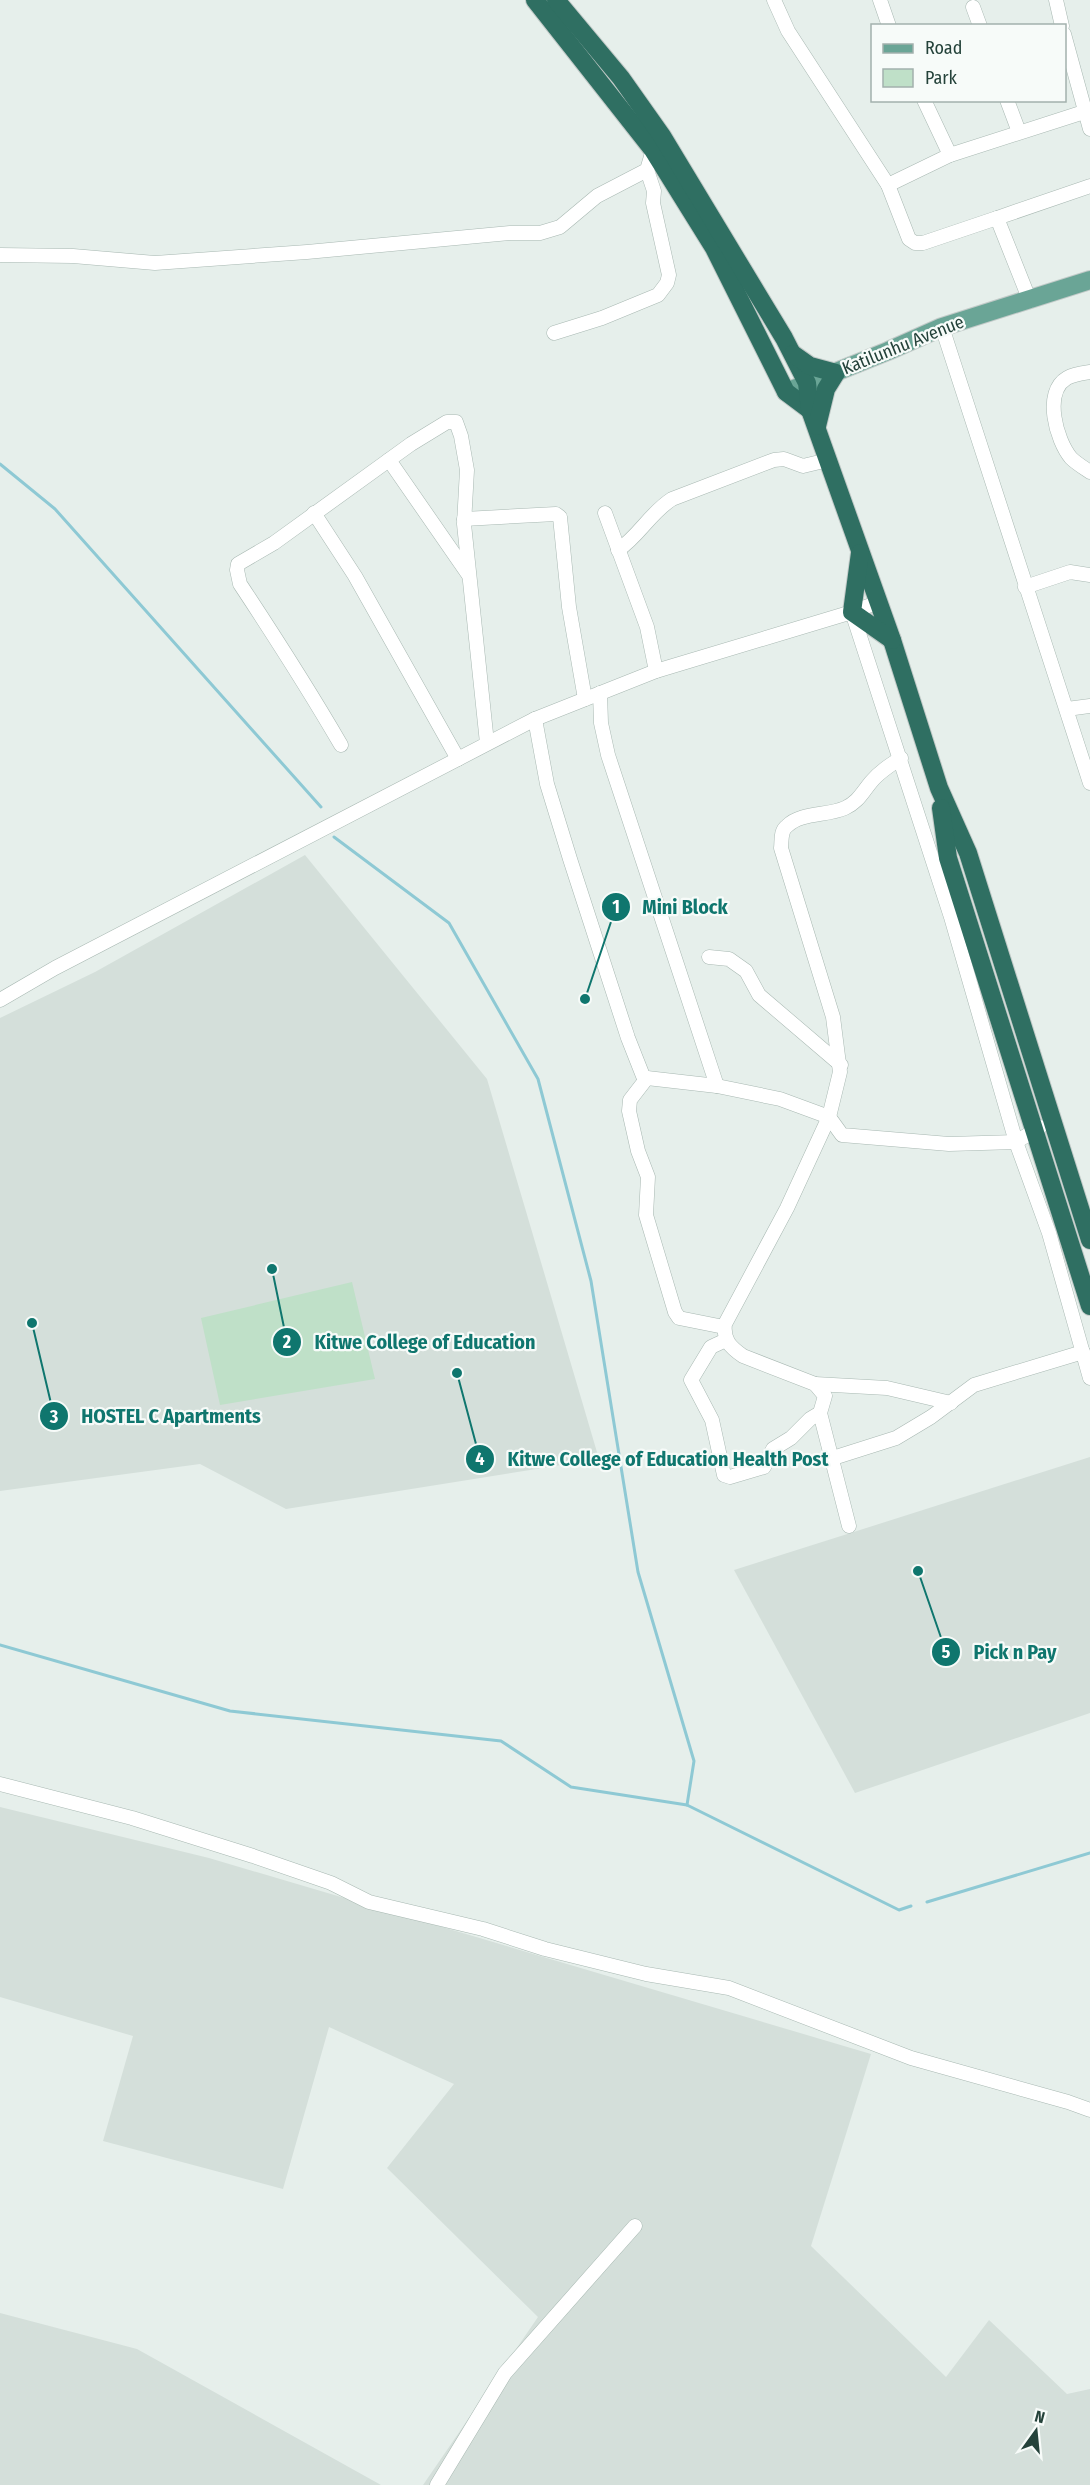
<svg xmlns="http://www.w3.org/2000/svg" width="1090" height="2485" font-family="'Fira Sans Condensed',sans-serif">
<style>
.built{fill:#d4dfda}
.green{fill:#bfe0c8}
.lines{fill:none;stroke-linecap:round;stroke-linejoin:round}
.stream{stroke:#8ec9d4;stroke-width:3}
.minor-casing{stroke:#a8b8b2;stroke-width:15}
.major-casing{stroke:#c2cac8;stroke-width:20}
.highway-casing{stroke:#c2cac8;stroke-width:20}
.minor{stroke:#fff;stroke-width:14}
.major{stroke:#6aa596;stroke-width:18}
.highway{stroke:#2f6f62;stroke-width:18}
.labels{text-anchor:middle;stroke-width:4.5;stroke-linejoin:round;paint-order:stroke}
.street-label{font-size:18px;fill:#24423a;stroke:#f7fbf9}
.leader{fill:none;stroke:#0f766e;stroke-width:2}
.callout-dot{fill:#0f766e;stroke:#f7fbf9;stroke-width:2}
.mark-label{font-size:18px;text-anchor:middle;font-weight:bold;fill:#fff}
.callout-label{font-size:20px;text-anchor:middle;font-weight:bold;fill:#0f766e;stroke:#f7fbf9;stroke-width:4.5;stroke-linejoin:round;paint-order:stroke}
</style>
<rect width="100%" height="100%" fill="#e6efeb"/>
<g class="built">
<polygon points="305,855 487,1079 599,1459 286,1509 200,1464 0,1491 0,1018 95,972"/>
<polygon points="1090,1457 1090,1713 855,1793 734,1570"/>
<polygon points="0,1807 209,1858 871,2054 811,2246 946,2377 989,2320 1067,2394 1090,2389 1090,2485 423,2485 538,2317 387,2168 454,2084 329,2027 283,2189 103,2141 133,2036 0,1997"/>
<polygon points="0,2313 137,2349 381,2485 0,2485"/>
</g>
<polygon class="green" points="352,1282 375,1379 220,1405 201,1318"/>
<g class="lines">
<g class="stream">
<polyline points="0,464 55,509 321,807"/>
<polyline points="334,837 449,923 538,1079 591,1281 638,1572 694,1761 687,1805"/>
<polyline points="0,1645 230,1711 501,1741 571,1787 687,1805 899,1910 911,1906"/>
<polyline points="927,1902 1090,1853"/>
</g>
<g class="minor-casing">
<g id="minor">
<polyline points="774,0 788,31 888,185 909,239 915,243 923,243 997,218"/>
<polyline points="880,0 889,26"/>
<polyline points="1056,0 1062,26"/>
<polyline points="973,7 980,26"/>
<polyline points="1064,34 1090,129"/>
<polyline points="924,100 950,155"/>
<polyline points="1007,100 1019,132"/>
<polyline points="888,185 950,155 1084,112"/>
<polyline points="0,255 73,256 155,263 307,252 510,233 540,233 560,227 597,196 647,170 653,150"/>
<polyline points="1030,301 997,218 1090,186"/>
<polyline points="942,327 1090,783"/>
<polyline points="554,333 602,318 658,295 667,283 669,275 653,203 654,191 647,170"/>
<path d="M1090,372C1083,373 1074,374 1067,378C1043,392 1056,440 1071,458C1076,463 1084,468 1090,472"/>
<polyline points="389,460 468,574"/>
<polyline points="314,513 355,576 458,759"/>
<polyline points="605,513 647,627 656,671"/>
<polyline points="464,519 556,514 560,517 569,607 585,699"/>
<path d="M618,550C639,536 650,513 672,499L774,460L784,459L803,466L828,460"/>
<polyline points="1025,587 1070,572 1090,575"/>
<polyline points="852,612 951,917 1016,1142 1049,1233 1090,1378"/>
<polyline points="600,693 601,723 608,755 717,1086"/>
<polyline points="1067,709 1090,706"/>
<polyline points="535,719 547,784 570,859 628,1038 643,1076 647,1078 717,1086 780,1099 829,1117 842,1135 949,1144 1016,1142 1040,1127"/>
<path d="M341,745C309,690 275,637 240,584L237,570L238,564L274,543L411,444L447,422H456L461,436L467,470L464,524L487,743"/>
<polyline points="709,957 729,959 746,971 759,995 841,1065"/>
<polyline points="0,1000 55,968 535,719 656,671 852,612 879,602"/>
<polyline points="647,1078 630,1100 629,1111 638,1151 648,1177 646,1215 675,1312 679,1318 724,1327"/>
<polyline points="726,1340 711,1347 691,1380 712,1420 724,1475 730,1477 764,1467 773,1449 791,1438 810,1419 820,1413"/>
<polyline points="815,1384 887,1388 951,1403"/>
<polyline points="833,1458 896,1438 931,1417 974,1385 1083,1352"/>
<path d="M849,1526L820,1413L825,1396L815,1384L743,1356C730,1347 723,1340 725,1324L787,1208L829,1117L840,1072L833,1017L781,848C782,841 780,831 787,826C801,812 827,816 845,808C858,802 862,793 871,782C879,772 890,765 901,758"/>
<polyline points="0,1784 132,1818 253,1856 331,1883 369,1902 483,1929 545,1949 646,1974 729,1988 911,2058 1068,2102 1090,2110"/>
<polyline points="437,2485 505,2373 635,2226"/>
</g>
</g>
<g class="major-casing">
<polyline id="major" points="786,392 888,351 942,327 1090,280"/>
</g>
<g class="highway-casing">
<g id="highway">
<polyline points="535,0 653,150 714,248 786,392 810,410"/>
<polyline points="556,0 621,78 662,136 784,338 807,383 810,410 892,640 939,788 968,853 1090,1240"/>
<polyline points="793,354 810,366 836,373 826,389 817,426"/>
<polyline points="860,553 852,612 892,640"/>
<polyline points="941,808 948,858 1090,1306"/>
</g>
</g>
<use href="#minor" class="minor"/>
<use href="#major" class="major"/>
<use href="#highway" class="highway"/>
</g>
<g class="labels">
<g class="street-label">
<text transform="translate(903 345) rotate(-22)" y="6">Katilunhu Avenue</text>
</g>
</g>
<path class="leader" d="M585 999L616 907M272 1269L287 1342M32 1323L54 1416M457 1373L480 1459M918 1571L946 1652"/>
<g class="callout-dot">
<circle cx="585" cy="999" r="6"/>
<circle cx="272" cy="1269" r="6"/>
<circle cx="32" cy="1323" r="6"/>
<circle cx="457" cy="1373" r="6"/>
<circle cx="918" cy="1571" r="6"/>
<circle cx="616" cy="907" r="15"/>
<circle cx="287" cy="1342" r="15"/>
<circle cx="54" cy="1416" r="15"/>
<circle cx="480" cy="1459" r="15"/>
<circle cx="946" cy="1652" r="15"/>
</g>
<g class="mark-label">
<text x="616" y="913">1</text>
<text x="287" y="1348">2</text>
<text x="54" y="1423">3</text>
<text x="480" y="1465">4</text>
<text x="946" y="1658">5</text>
</g>
<g class="callout-label">
<text x="685" y="914">Mini Block</text>
<text x="425" y="1349">Kitwe College of Education</text>
<text x="171" y="1423">HOSTEL C Apartments</text>
<text x="668" y="1466">Kitwe College of Education Health Post</text>
<text x="1015" y="1659">Pick n Pay</text>
</g>
<rect x="871" y="24" width="195" height="78" fill="#f7fbf9" stroke="#a3b1ad" stroke-width="1.5"/>
<rect x="883" y="44" width="30" height="9" fill="#6aa596" stroke="#a3b1ad" stroke-width="1.5"/>
<text x="925" y="54" font-size="18" fill="#24423a">Road</text>
<rect x="883" y="69" width="30" height="18" fill="#bfe0c8" stroke="#a3b1ad" stroke-width="1.5"/>
<text x="925" y="84" font-size="18" fill="#24423a">Park</text>
<g transform="translate(1036 2431) rotate(15)" stroke="#f7fbf9" stroke-width="4.5" paint-order="stroke">
<path d="M0-4.5L10 22L0 15L-10 22Z" fill="#24423a"/>
<text y="-9" font-size="16" font-weight="bold" text-anchor="middle" fill="#24423a">N</text>
</g>
</svg>
